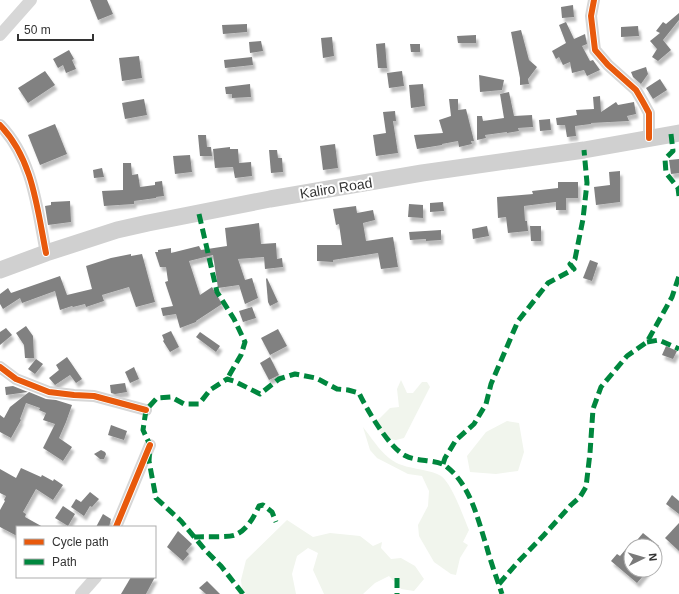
<svg xmlns="http://www.w3.org/2000/svg" width="679" height="594" font-family="Helvetica,sans-serif">
<style>
.green{fill:#f1f5ed}
.building{fill:#818181;filter:url(#shadow)}
.lines{fill:none;stroke-linecap:round;stroke-linejoin:round}
.minor{stroke:#d7d7d7;stroke-width:12}
.secondary{stroke:#d0d0d0;stroke-width:17}
.quiet{stroke:#00873e;stroke-width:5;stroke-dasharray:10 5;stroke-linecap:butt}
.cycleway-casing{stroke:#fff;stroke-width:8}
.cycleway{stroke:#e8590c;stroke-width:6}
.labels{text-anchor:middle;stroke-width:4;stroke-linejoin:round;paint-order:stroke}
.street-label{font-size:14px;fill:#333;stroke:#fff}
</style>
<defs>
<filter id="shadow"><feDropShadow dx="2.5" dy="4.5" stdDeviation="1" flood-color="#0004"/></filter>
</defs>
<rect width="100%" height="100%" fill="#fff"/>
<g class="green">
<polygon points="401,380 407,393 413,393 422,382 427,382 430,387 404,438 396,440 384,438 375,423 390,408 399,407 397,389"/>
<polygon points="507,421 519,423 524,452 518,471 496,474 470,472 467,456 486,432"/>
<path d="M363,427C374,441 385,460 402,465C412,469 432,470 441,476C452,484 463,516 469,530L463,542L468,545L460,558L456,575L451,574L434,562L419,536L418,525L428,506L429,491L422,476L408,474L377,458L370,450Z"/>
<polygon points="287,520 313,537 330,533 360,536 373,546 382,542 381,548 391,559 401,558 415,566 424,579 414,591 401,589 389,576 375,583 363,594 324,594 313,570 318,553 308,548 297,556 292,574 296,594 246,594 242,589 241,580 246,560"/>
</g>
<g class="building">
<polygon points="90,0 107,0 113,14 98,20"/>
<polygon points="573,5 574,17 562,18 561,7"/>
<polygon points="679,13 679,20 663,40 671,50 658,61 652,57 657,49 650,41 660,33 656,31 663,22 666,24"/>
<polygon points="566,22 574,39 585,34 587,44 582,46 590,61 593,60 600,70 587,76 584,70 572,73 570,62 563,65 559,57 556,59 552,51 566,43 559,25"/>
<polygon points="247,24 247,32 223,34 222,25"/>
<polygon points="638,26 639,36 621,37 621,27"/>
<polygon points="521,30 529,60 537,67 528,79 529,84 520,85 520,78 511,32"/>
<polygon points="476,35 476,43 458,43 457,36"/>
<polygon points="332,37 334,56 323,58 321,38"/>
<polygon points="261,41 263,51 250,53 249,42"/>
<polygon points="385,43 387,68 378,68 376,44"/>
<polygon points="410,44 420,44 420,52 411,52"/>
<polygon points="69,50 74,59 72,60 76,69 66,73 63,65 58,68 53,59"/>
<polygon points="139,56 142,78 122,81 119,58"/>
<polygon points="252,57 253,65 225,68 224,60"/>
<polygon points="646,67 648,74 641,84 633,77 631,72"/>
<polygon points="45,71 55,85 28,103 18,88"/>
<polygon points="402,71 404,86 389,88 387,73"/>
<polygon points="479,75 504,80 502,90 480,92"/>
<polygon points="660,79 667,90 653,99 646,88"/>
<polygon points="250,84 251,97 232,98 232,94 226,94 225,87"/>
<polygon points="423,84 425,106 411,108 409,85"/>
<polygon points="509,92 514,116 532,115 533,127 518,128 519,131 507,133 507,132 485,135 486,138 477,140 477,116 482,116 483,121 504,118 500,94"/>
<polygon points="600,96 601,112 616,102 618,105 634,102 636,114 627,116 629,121 591,123 591,124 575,126 576,136 567,137 565,125 557,125 556,118 577,115 576,110 594,109 593,97"/>
<polygon points="144,99 147,115 125,119 122,103"/>
<polygon points="449,99 458,99 458,110 466,109 474,141 471,141 472,144 459,147 458,141 442,144 442,145 417,149 414,135 443,133 439,120 451,116"/>
<polygon points="395,111 396,121 393,121 398,153 376,156 373,135 386,133 383,112"/>
<polygon points="550,119 551,130 540,131 539,120"/>
<polygon points="55,124 67,154 40,165 28,135"/>
<polygon points="198,135 206,135 207,147 211,147 212,156 200,156"/>
<polygon points="335,144 338,168 323,170 320,146"/>
<polygon points="230,147 230,149 238,149 239,163 251,162 252,176 235,178 233,167 215,168 213,149"/>
<polygon points="269,150 277,150 278,158 282,158 283,172 271,173"/>
<polygon points="190,155 192,172 175,174 173,156"/>
<polygon points="679,159 679,173 671,174 669,160"/>
<polygon points="123,163 131,163 132,175 138,174 140,187 155,185 155,182 162,181 164,196 156,197 156,198 134,201 134,204 104,206 102,191 123,190"/>
<polygon points="102,168 104,177 94,178 93,170"/>
<polygon points="620,171 620,202 596,205 594,187 610,185 609,172"/>
<polygon points="558,182 578,182 578,198 566,198 566,210 556,210 556,202 524,206 525,221 527,221 528,231 508,233 506,217 498,218 497,197 533,194 532,191 558,188"/>
<polygon points="70,201 71,222 48,225 45,206 51,205 51,202"/>
<polygon points="443,202 444,211 430,212 430,203"/>
<polygon points="409,204 423,205 423,218 408,217"/>
<polygon points="356,206 357,213 373,210 375,220 363,223 366,241 393,237 398,267 381,269 378,253 333,260 333,262 317,261 317,245 342,245 339,224 336,225 333,209"/>
<polygon points="259,223 261,244 276,243 277,259 282,258 283,267 265,269 264,257 238,259 245,280 252,278 258,298 245,304 239,285 218,288 213,255 189,261 200,295 212,287 222,304 196,321 196,322 180,328 176,314 163,316 161,308 173,306 165,282 168,281 166,267 160,267 155,252 158,252 158,250 171,248 171,253 199,246 201,250 227,246 225,228"/>
<polygon points="487,226 489,236 473,239 472,229"/>
<polygon points="530,226 541,226 541,241 531,241"/>
<polygon points="441,230 441,240 426,241 426,239 410,240 409,232"/>
<polygon points="131,254 131,256 142,254 155,302 136,307 129,287 102,295 104,301 86,307 85,304 73,307 72,306 60,310 55,291 22,303 20,298 3,309 0,304 0,294 8,288 11,293 60,276 67,295 92,289 86,266 111,258"/>
<polygon points="590,260 598,263 592,281 583,278"/>
<polygon points="267,278 278,302 270,306 268,302 266,279"/>
<polygon points="252,307 256,318 243,322 239,311"/>
<polygon points="26,326 33,336 34,358 25,358 24,345 16,333"/>
<polygon points="6,328 12,335 0,345 0,332"/>
<polygon points="278,329 287,346 270,355 261,338"/>
<polygon points="171,331 179,347 170,352 163,341 164,340 162,335"/>
<polygon points="200,332 220,346 216,352 196,337"/>
<polygon points="666,346 677,351 673,359 662,355"/>
<polygon points="67,357 82,379 76,383 70,375 55,385 49,378 59,370 56,365"/>
<polygon points="270,357 279,375 269,380 260,363"/>
<polygon points="36,359 43,364 35,374 28,369"/>
<polygon points="134,367 139,379 130,383 125,372"/>
<polygon points="125,383 127,392 115,394 111,393 110,385"/>
<polygon points="13,386 28,392 6,395 5,387"/>
<polygon points="29,392 46,399 56,400 72,405 66,422 59,438 72,447 63,461 43,448 55,424 43,420 46,413 39,410 40,408 26,403 20,419 21,420 11,438 0,432 0,415 4,418 10,407"/>
<polygon points="111,425 127,431 124,440 108,435"/>
<polygon points="101,450 105,452 106,454 104,459 100,459 94,454"/>
<polygon points="21,468 41,477 42,475 53,481 54,479 63,485 53,500 36,489 23,512 26,514 25,517 43,527 17,527 17,536 0,527 0,510 5,501 4,500 6,496 0,493 0,469 16,478"/>
<polygon points="90,492 99,499 92,507 90,506 84,516 71,507 76,499 81,502"/>
<polygon points="672,495 679,501 679,514 666,504"/>
<polygon points="63,506 75,514 68,526 55,518"/>
<polygon points="103,514 111,519 109,527 96,527"/>
<polygon points="679,523 679,551 665,538"/>
<polygon points="178,531 192,544 186,551 189,554 183,561 167,547"/>
<polygon points="643,533 659,546 632,546"/>
<polygon points="631,543 631,570 648,570 637,583 611,561 617,554 620,556"/>
<polygon points="131,577 155,577 146,594 121,594"/>
<polygon points="207,581 220,594 206,594 199,588"/>
</g>
<g class="lines">
<g class="minor">
<polyline points="594,0 591,16 595,50 608,65 636,90 643,102 649,113 649,138"/>
<polyline points="0,35 31,0"/>
<path d="M0,125C33,159 37,208 46,253"/>
<polyline points="0,367 16,379 49,392 74,395 94,396 146,410"/>
<polyline points="116,527 150,445"/>
<polyline points="81,594 96,577"/>
</g>
<polyline class="secondary" points="0,270 46,253 117,230 148,223 270,199 422,173 584,150 679,133"/>
<g class="quiet">
<polyline points="671,134 673,151 665,159 666,173 678,188 679,196"/>
<polyline points="199,214 217,292 234,319 245,342 241,355 227,379"/>
<polyline points="647,342 659,340 679,349"/>
<polyline points="443,464 445,458 456,440 474,424 486,404 491,384 518,321 548,283 574,269 570,264 575,259 583,219 587,183 584,150"/>
<path d="M194,537C203,536 227,538 235,535C247,530 254,517 259,506L263,505L272,512L276,522"/>
<polyline points="397,578 397,594"/>
<polyline points="499,584 517,563 544,535 571,505 580,497 586,487 590,453 593,409 601,387 627,356 647,342 672,297 679,276"/>
<path d="M243,594L221,566L206,551L181,521L156,498L149,461L150,445L143,430L146,410L157,398L171,397L184,404H199L210,390L227,379L234,381L260,394L279,379L295,374L316,378L337,389L348,390L359,393C367,410 390,449 406,456C417,462 439,459 447,467C471,486 478,520 487,548C491,563 497,579 502,594"/>
</g>
<g class="cycleway-casing">
<g id="cycleway">
<polyline points="594,0 591,16 595,50 608,65 636,90 643,102 649,113 649,138"/>
<path d="M0,125C33,159 37,208 46,253"/>
<polyline points="0,367 16,379 49,392 74,395 94,396 146,410"/>
<polyline points="116,527 150,445"/>
</g>
</g>
<use href="#cycleway" class="cycleway"/>
</g>
<g class="labels">
<g class="street-label">
<text transform="translate(336 188) rotate(-9)" y="5">Kaliro Road</text>
</g>
</g>
<rect x="16" y="526" width="140" height="52" fill="#ffffff" stroke="#adadad"/>
<rect x="24" y="539" width="20" height="6" fill="#e8590c" stroke="#adadad"/>
<text x="52" y="546" font-size="12" fill="#333333">Cycle path</text>
<rect x="24" y="559" width="20" height="6" fill="#00873e" stroke="#adadad"/>
<text x="52" y="566" font-size="12" fill="#333333">Path</text>
<g transform="translate(643 558) rotate(85)"><circle r="19" fill="#ffffff" stroke="#adadad"/>
<path d="M0-3L7 15L0 10L-7 15Z" fill="#7a7a7a"/>
<text y="-6" font-size="11" font-weight="bold" text-anchor="middle" fill="#333333">N</text>
</g>
<path d="M18 34v6h75v-6" fill="none" stroke="#333333" stroke-width="2"/>
<text x="24" y="34" font-size="12" fill="#333333" stroke="#ffffff" stroke-width="3" paint-order="stroke">50 m</text>
</svg>
